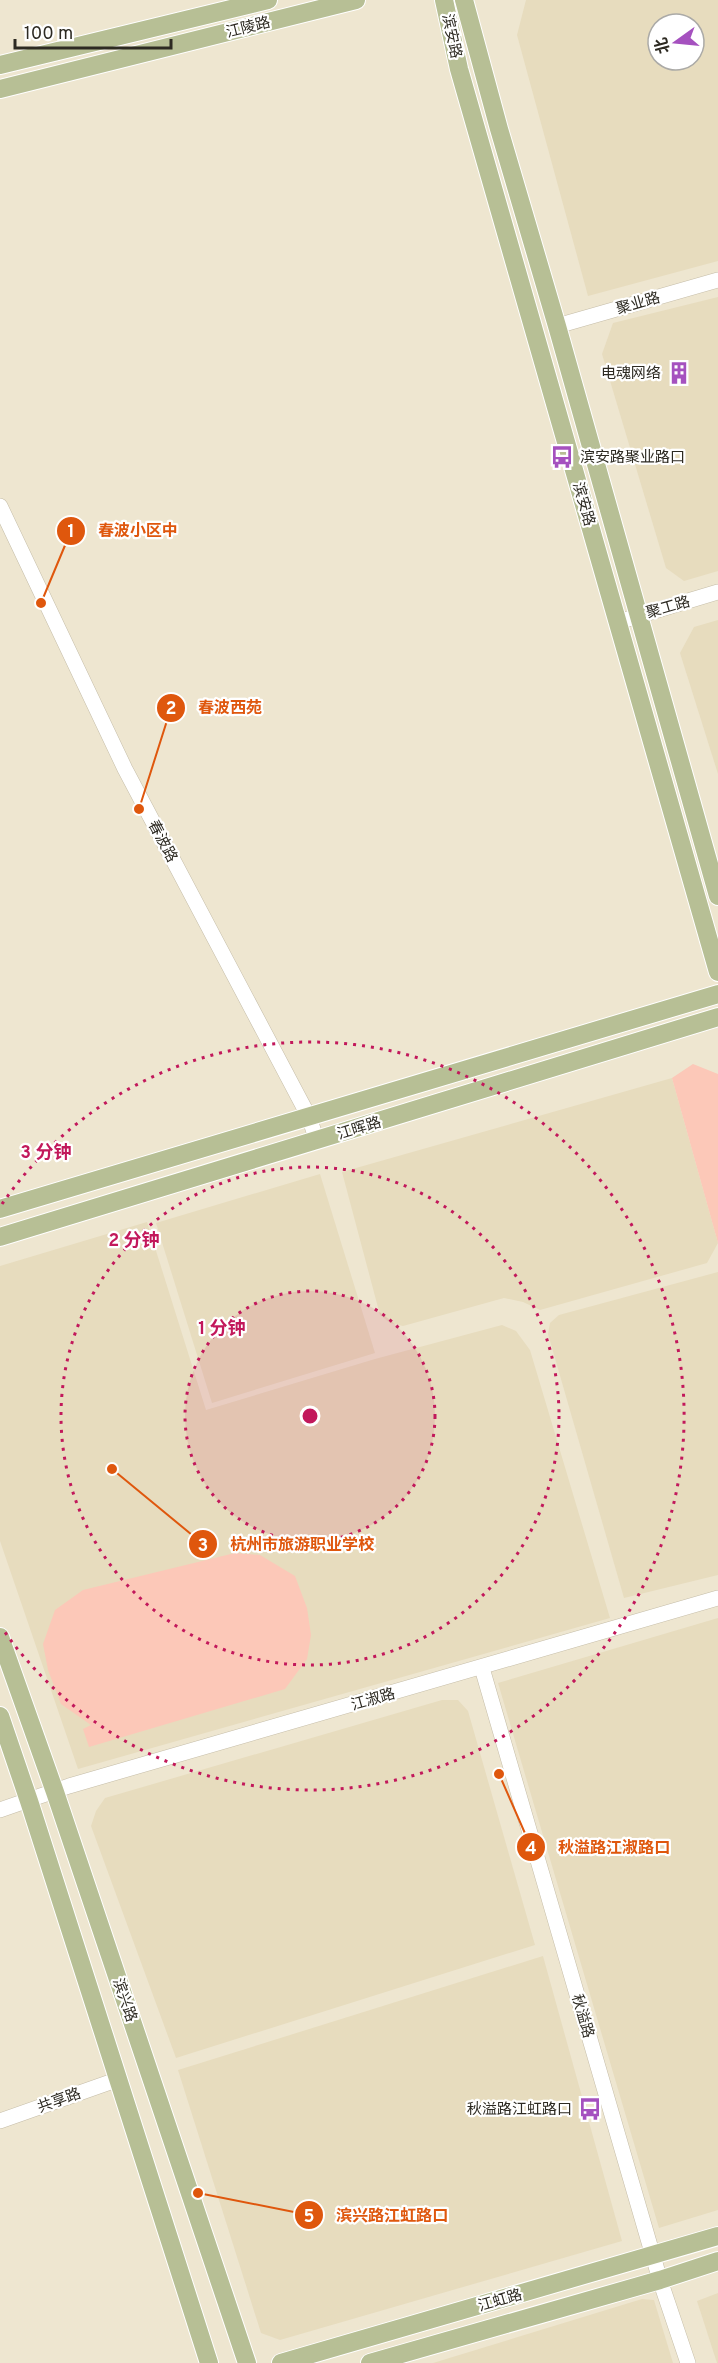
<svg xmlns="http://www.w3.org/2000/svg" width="718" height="2363" font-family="Overpass,'Noto Sans SC',sans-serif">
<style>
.built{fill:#e7dcbe;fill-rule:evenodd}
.green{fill:#fcc8b8}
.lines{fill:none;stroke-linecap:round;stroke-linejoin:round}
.minor-casing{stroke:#c5bda8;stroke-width:16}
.major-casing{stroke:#fff;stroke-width:20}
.minor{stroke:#fff;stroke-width:15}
.major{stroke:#b7bf95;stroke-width:18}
.ring{fill:none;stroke:#c2185b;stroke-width:3;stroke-dasharray:3 6}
.labels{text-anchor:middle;stroke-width:4.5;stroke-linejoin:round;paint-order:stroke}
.street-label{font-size:15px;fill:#2d2a22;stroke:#fff}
.poi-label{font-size:15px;fill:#2d2a22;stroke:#fff;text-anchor:end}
.centre{fill:#c2185b;stroke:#fff;stroke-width:3}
.ring-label{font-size:18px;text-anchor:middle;font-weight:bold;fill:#c2185b;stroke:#fff;stroke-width:4.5;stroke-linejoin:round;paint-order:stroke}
.leader{fill:none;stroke:#df570d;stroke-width:2}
.callout-dot{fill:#df570d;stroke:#fff;stroke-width:2}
.mark-label{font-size:18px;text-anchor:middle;font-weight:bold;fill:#fff}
.callout-label{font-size:16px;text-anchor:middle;font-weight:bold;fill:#df570d;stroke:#fff;stroke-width:4.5;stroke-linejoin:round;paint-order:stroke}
</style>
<rect width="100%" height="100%" fill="#eee6d0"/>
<g class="built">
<path d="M526,0H718V261L588,296L517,35ZM658,24H694V60H658Z"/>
<polygon points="718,297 718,571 684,581 666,568 602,354 613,323"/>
<polygon points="718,620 718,774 680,653 694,627"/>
<polygon points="672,1078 718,1243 707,1263 540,1310 523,1302 504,1298 403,1326 390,1323 380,1315 342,1172"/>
<polygon points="320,1174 375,1353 212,1403 156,1223"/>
<polygon points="147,1222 206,1410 375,1359 502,1325 516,1331 530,1350 610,1618 78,1769 0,1541 0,1266"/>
<polygon points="718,1272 718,1575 624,1598 548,1334 550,1323 559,1315"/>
<polygon points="718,1618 718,2210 659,2228 498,1683"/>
<polygon points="442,1700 458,1700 468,1711 535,1945 176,2058 91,1826 96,1811 105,1798"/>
<polygon points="543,1956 622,2241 280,2340 261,2333 178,2070"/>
<polygon points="718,2293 718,2363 717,2363 697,2301"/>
<polygon points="642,2299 654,2300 673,2363 433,2363"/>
</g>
<g class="green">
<polygon points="693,1064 718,1074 718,1243 672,1078"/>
<polygon points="235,1553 260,1555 295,1576 307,1608 311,1635 307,1659 285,1689 89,1747 83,1729 91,1725 61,1704 48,1670 43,1644 55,1610 83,1590"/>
</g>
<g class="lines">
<g class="minor-casing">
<g id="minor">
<polyline points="557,326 718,280"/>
<polyline points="0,506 125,769 309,1117 317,1141"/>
<polyline points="618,622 718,592"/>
<polyline points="482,1668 660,2280 688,2363"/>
<polyline points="0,1810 69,1786 718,1598"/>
<polyline points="0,2121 119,2079"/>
</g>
</g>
<g class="major-casing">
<g id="major">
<polyline points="444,0 459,69 718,972"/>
<polyline points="464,0 499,129 557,326 718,896"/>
<polyline points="0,65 268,0"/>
<polyline points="0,89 356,0"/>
<polyline points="0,1209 718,994"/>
<polyline points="0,1237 718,1017"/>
<polyline points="0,1637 55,1792 247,2363"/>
<polyline points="0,1716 29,1801 209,2363"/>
<polyline points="281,2363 718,2236"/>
<polyline points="370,2363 660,2280 718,2261"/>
</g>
</g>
<use href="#minor" class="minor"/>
<use href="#major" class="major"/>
</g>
<circle cx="310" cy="1416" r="125" fill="#c2185b" fill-opacity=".12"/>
<g class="ring">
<circle cx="310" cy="1416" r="125"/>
<circle cx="310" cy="1416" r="249"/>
<path d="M2 1204A374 374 0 1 1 2 1628"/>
</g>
<defs>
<g id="building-bare" transform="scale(1.8)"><path d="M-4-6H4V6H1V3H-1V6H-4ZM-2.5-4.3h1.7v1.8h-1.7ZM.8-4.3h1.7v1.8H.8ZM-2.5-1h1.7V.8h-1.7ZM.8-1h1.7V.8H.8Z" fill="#a551bf" stroke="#fff" stroke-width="2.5" paint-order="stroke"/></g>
<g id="bus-bare" transform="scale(1.8)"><path d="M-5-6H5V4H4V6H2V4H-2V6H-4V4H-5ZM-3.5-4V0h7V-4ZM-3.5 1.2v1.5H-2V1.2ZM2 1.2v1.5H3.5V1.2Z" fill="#a551bf" stroke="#fff" stroke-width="2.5" paint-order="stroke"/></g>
</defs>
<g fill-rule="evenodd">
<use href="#building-bare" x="679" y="373"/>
<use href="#bus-bare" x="562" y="457"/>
<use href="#bus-bare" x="590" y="2109"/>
</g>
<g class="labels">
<g class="street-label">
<text transform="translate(248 27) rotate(-14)" y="5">江陵路</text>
<text transform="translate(452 36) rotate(78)" y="5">滨安路</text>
<text transform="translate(638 303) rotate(-16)" y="5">聚业路</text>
<text transform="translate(584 504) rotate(74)" y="5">滨安路</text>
<text transform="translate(668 607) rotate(-16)" y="5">聚工路</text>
<text transform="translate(163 841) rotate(62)" y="5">春波路</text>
<text transform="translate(359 1128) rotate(-17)" y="5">江晖路</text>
<text transform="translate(373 1699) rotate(-16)" y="5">江淑路</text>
<text transform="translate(125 2000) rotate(71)" y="5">滨兴路</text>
<text transform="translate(583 2016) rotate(74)" y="5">秋溢路</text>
<text transform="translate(59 2100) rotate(-20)" y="5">共享路</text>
<text transform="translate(500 2300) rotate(-16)" y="5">江虹路</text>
</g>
<g class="poi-label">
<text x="661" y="378">电魂网络</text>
<text x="580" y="462" text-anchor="start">滨安路聚业路口</text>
<text x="572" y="2114">秋溢路江虹路口</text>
</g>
</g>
<circle cx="310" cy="1416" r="9" class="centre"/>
<g class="ring-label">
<text x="46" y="1158">3 分钟</text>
<text x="134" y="1246">2 分钟</text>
<text x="222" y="1334">1 分钟</text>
</g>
<path class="leader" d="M41 603L71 531M139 809L171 708M112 1469L203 1544M499 1774L531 1847M198 2193L309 2215"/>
<g class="callout-dot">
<circle cx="41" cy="603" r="6"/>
<circle cx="139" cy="809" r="6"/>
<circle cx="112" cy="1469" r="6"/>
<circle cx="499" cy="1774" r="6"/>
<circle cx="198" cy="2193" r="6"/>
<circle cx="71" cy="531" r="15"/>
<circle cx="171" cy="708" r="15"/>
<circle cx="203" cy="1544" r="15"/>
<circle cx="531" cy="1847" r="15"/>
<circle cx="309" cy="2215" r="15"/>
</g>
<g class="mark-label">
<text x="71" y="537">1</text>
<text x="171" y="714">2</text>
<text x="203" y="1551">3</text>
<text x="531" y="1854">4</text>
<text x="309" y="2222">5</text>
</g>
<g class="callout-label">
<text x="138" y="536">春波小区中</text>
<text x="230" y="713">春波西苑</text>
<text x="302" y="1550">杭州市旅游职业学校</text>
<text x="614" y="1853">秋溢路江淑路口</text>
<text x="392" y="2221">滨兴路江虹路口</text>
</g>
<g transform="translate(676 42) rotate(255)"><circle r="28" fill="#ffffff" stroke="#abaaa7" stroke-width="1.5"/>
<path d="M0-4.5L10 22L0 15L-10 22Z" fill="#a551bf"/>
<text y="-9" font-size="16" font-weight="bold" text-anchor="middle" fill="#2d2a22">北</text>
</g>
<path d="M15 39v9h156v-9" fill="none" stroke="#2d2a22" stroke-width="3"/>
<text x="24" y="39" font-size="18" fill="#2d2a22" stroke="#ffffff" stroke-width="4.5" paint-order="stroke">100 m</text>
</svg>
